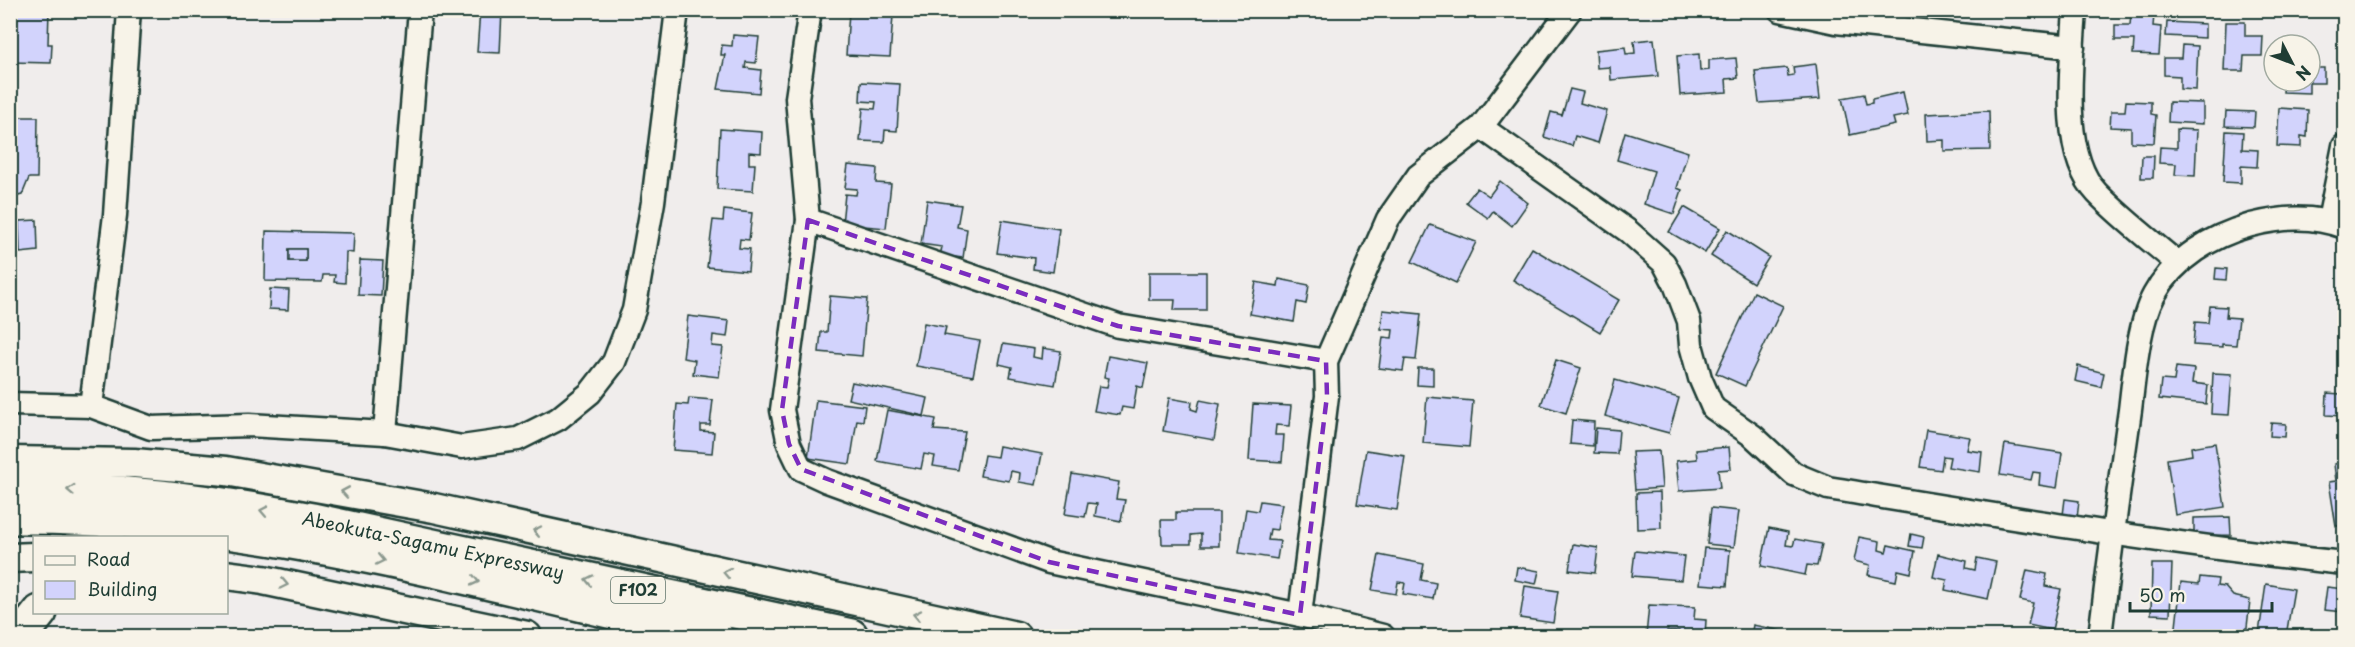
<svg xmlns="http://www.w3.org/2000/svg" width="2355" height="647" font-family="'Playpen Sans',sans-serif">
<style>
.building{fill:#d2d3fc;stroke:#1f3d34;stroke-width:1.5;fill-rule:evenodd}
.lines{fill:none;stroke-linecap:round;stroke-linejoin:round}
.minor-casing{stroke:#1f3d34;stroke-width:27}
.major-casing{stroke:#1f3d34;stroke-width:33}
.highway-casing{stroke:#1f3d34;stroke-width:38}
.minor{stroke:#f7f3e8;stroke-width:22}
.major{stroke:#f7f3e8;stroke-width:28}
.highway{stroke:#f7f3e8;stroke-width:33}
.oneway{stroke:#8b988e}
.marked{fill:none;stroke:#7b2cbf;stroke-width:4.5;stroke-dasharray:12 8;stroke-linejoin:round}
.labels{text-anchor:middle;stroke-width:5;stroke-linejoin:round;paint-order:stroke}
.shield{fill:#f7f3e8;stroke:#60746a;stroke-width:1.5}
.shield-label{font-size:16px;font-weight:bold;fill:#1f3d34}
.street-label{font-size:18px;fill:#1f3d34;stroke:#f7f3e8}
</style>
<rect width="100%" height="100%" fill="#f0edec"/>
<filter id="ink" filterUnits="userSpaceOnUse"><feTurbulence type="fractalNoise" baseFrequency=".0167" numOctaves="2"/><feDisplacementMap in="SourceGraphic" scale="12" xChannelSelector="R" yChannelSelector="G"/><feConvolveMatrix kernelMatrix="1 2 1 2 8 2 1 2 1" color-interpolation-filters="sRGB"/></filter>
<g filter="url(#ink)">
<g class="building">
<polygon points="10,10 49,10 48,44 52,44 51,63 10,62"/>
<polygon points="480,10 502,10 500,53 477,52"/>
<polygon points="849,12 893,15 890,57 846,55"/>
<polygon points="2131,14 2154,15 2153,26 2161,27 2159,55 2133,54 2134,40 2115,40 2115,25 2130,25"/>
<polygon points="2167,22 2205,24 2205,38 2166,36"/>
<polygon points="2226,22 2245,22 2245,36 2263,36 2262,56 2244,56 2243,71 2224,71"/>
<polygon points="733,35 759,37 756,63 746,62 745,68 761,70 759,93 718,89 725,55 721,55 722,45 732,46"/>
<polygon points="1654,39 1658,76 1611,80 1610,67 1597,68 1596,50 1625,47 1626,54 1635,53 1634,41"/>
<polygon points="2182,45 2198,46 2196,90 2180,89 2180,76 2164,75 2164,58 2181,58"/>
<polygon points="1699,54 1700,71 1709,70 1709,60 1736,58 1738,78 1726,79 1727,92 1680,95 1677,56"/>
<polygon points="1816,64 1820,99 1759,103 1755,71 1787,68 1788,76 1794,75 1793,67"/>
<polygon points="2310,68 2324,68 2324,83 2309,83 2309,93 2283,92 2284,81 2310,81"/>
<polygon points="861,82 900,84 897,131 885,130 884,142 860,141 863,108 875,109 876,102 860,101"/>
<polygon points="1570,89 1583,92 1580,103 1607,111 1598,143 1575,136 1572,146 1544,137 1551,112 1562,115"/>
<polygon points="1903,92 1908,115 1893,118 1895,125 1850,135 1842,98 1864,94 1866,104 1872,103 1872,99"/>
<polygon points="2126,101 2151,102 2151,114 2156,115 2154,143 2131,142 2131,128 2110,127 2111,111 2125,111"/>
<polygon points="2169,102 2203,103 2203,124 2168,122"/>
<polygon points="2279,108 2308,110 2307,137 2301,136 2301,147 2277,146"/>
<polygon points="1989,111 1990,150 1944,151 1944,140 1927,141 1926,114"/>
<polygon points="2226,111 2255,112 2254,127 2225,126"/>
<polygon points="10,117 38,117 37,178 29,178 22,195 10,198"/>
<polygon points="720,129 762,132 761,153 749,152 749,164 755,164 753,191 717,189"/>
<polygon points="2177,129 2197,130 2195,176 2175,175 2176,164 2159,163 2160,147 2177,148"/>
<polygon points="2226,131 2243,132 2242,149 2258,150 2257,167 2241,166 2241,183 2223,182"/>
<polygon points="1625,132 1688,152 1677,188 1682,190 1674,214 1644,204 1654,171 1617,160"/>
<polygon points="2142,156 2154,156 2153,178 2141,178"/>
<polygon points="848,165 877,168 876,183 891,184 886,228 842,224 845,194 856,195 857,189 845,188"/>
<polygon points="1500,181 1528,203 1512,226 1493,211 1488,218 1466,202 1477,188 1489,196"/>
<polygon points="927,200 961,205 957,227 967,229 963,258 940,255 942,247 921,244"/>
<polygon points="1684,207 1720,228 1705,253 1669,232"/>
<polygon points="724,210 752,213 749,240 740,239 739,248 750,249 748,271 707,267 713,220 723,221"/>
<polygon points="37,220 38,251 20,253 19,221"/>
<polygon points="1002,220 1059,229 1053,272 1033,269 1034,258 997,253"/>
<polygon points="1430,225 1476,242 1456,283 1412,262"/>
<polygon points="1727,230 1769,257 1753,283 1711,256"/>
<polygon points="10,231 17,232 15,262 10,262"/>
<path d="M266,231L354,233L353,253L346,252L345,283L334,282L335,275H323L322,282L265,281ZM289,249H306V261H289Z"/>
<polygon points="1532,248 1619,300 1600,332 1513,280"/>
<rect x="289" y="249" width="17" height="12"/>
<polygon points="360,260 383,261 381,296 358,295"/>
<polygon points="2216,268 2227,269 2226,280 2215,279"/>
<polygon points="1149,272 1206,272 1206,310 1174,310 1175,300 1149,300"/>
<polygon points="1279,279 1309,285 1306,304 1297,302 1294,322 1250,314 1256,282 1278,286"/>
<polygon points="270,289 289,290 288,310 269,309"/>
<polygon points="1754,292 1783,306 1745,386 1716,373"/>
<polygon points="830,296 867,299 862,356 819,352 821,332 827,332"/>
<polygon points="2210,306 2227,307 2226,317 2239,318 2236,345 2222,344 2222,347 2193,345 2195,322 2208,323"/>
<polygon points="1383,310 1421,314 1416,360 1405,359 1403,371 1379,368 1383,337 1392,338 1393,330 1381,329"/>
<polygon points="688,316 729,321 727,337 713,335 712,346 723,347 719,377 693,374 695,360 683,358"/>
<polygon points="924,323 946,327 944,335 980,341 973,376 916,366"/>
<polygon points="1003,344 1034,349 1033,357 1042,359 1043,348 1061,351 1055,385 1010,377 1012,367 999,364"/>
<polygon points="1108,356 1148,363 1143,388 1137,386 1133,409 1122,407 1120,415 1094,411 1099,386 1107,387 1109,378 1104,377"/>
<polygon points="1556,360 1581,368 1566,413 1541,405"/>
<polygon points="2078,366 2104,373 2101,387 2075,381"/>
<polygon points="2176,367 2194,369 2192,383 2208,385 2206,404 2159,399 2161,380 2174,381"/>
<polygon points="1418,368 1433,368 1433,386 1417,385"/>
<polygon points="2213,373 2232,374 2229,415 2211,414"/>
<polygon points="1615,380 1679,398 1669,433 1605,416"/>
<polygon points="2342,380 2344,380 2344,416 2326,415 2327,393 2341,394"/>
<polygon points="852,382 928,398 924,416 848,399"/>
<polygon points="1427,397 1473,401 1469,447 1423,443"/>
<polygon points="689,398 713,400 710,425 701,425 701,431 714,432 712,453 673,450 677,404 688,405"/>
<polygon points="1169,398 1192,402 1191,409 1197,411 1200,400 1220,404 1214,440 1163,431"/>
<polygon points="816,400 865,406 863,421 857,420 850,464 808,458"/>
<polygon points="1253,404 1291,406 1289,426 1276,425 1275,435 1284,435 1282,462 1249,460"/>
<polygon points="887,410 936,419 934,430 965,432 958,470 933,466 935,456 924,454 921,469 877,461"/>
<polygon points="1572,420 1594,422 1593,446 1570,444"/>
<polygon points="2271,423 2286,424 2285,437 2270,436"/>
<polygon points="1596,428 1619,430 1617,454 1594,453"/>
<polygon points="1926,430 1970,437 1967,450 1982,452 1980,472 1948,467 1950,457 1943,456 1941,470 1920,467"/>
<polygon points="2215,443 2225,507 2175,515 2167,459 2192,455 2191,447"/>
<polygon points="2005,444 2062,453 2057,488 2039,485 2040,473 2033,472 2031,480 2000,475"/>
<polygon points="999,446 1042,454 1036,485 1019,482 1020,473 1011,471 1009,481 980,476 984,455 997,457"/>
<polygon points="1729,447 1731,469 1718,470 1720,488 1679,491 1676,461 1697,459 1696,450"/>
<polygon points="2341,449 2344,449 2344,526 2336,526 2329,482 2336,481 2334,464 2343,463"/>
<polygon points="1366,450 1405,456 1397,510 1357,504"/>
<polygon points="1659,451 1662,488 1635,490 1632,452"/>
<polygon points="1072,474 1119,482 1116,499 1125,500 1121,521 1095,516 1097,504 1088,503 1085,517 1065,514"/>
<polygon points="1660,492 1661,528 1637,529 1636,493"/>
<polygon points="2065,499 2079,501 2077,518 2063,515"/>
<polygon points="1260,501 1282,504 1277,530 1270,529 1268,540 1280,541 1277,559 1239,553 1246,509 1258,511"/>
<polygon points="1711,508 1739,511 1734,547 1707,544"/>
<polygon points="1176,512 1219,512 1219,546 1201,546 1201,534 1191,535 1191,544 1162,544 1161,520 1176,520"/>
<polygon points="2230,517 2231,535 2194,536 2194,518"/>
<polygon points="1769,528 1788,532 1786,545 1793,546 1795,539 1822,544 1817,566 1807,565 1805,575 1761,566"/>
<polygon points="1911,534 1924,537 1922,548 1909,546"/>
<polygon points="1859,537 1880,541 1879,550 1886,552 1888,545 1915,551 1911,573 1898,570 1896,581 1868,575 1870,565 1854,561"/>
<polygon points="1573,544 1598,548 1595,573 1569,570"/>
<polygon points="1704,548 1730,550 1727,586 1700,584"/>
<polygon points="1635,551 1684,556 1681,580 1632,576"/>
<polygon points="1938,554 1967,561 1966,568 1975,570 1977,558 1996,562 1988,599 1945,590 1947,580 1933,577"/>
<polygon points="1379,555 1424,564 1421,580 1436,583 1433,599 1403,594 1405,583 1398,582 1396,594 1372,590"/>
<polygon points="2152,564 2172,564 2170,615 2151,614"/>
<polygon points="1517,567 1539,571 1536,584 1515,580"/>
<polygon points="2027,570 2047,574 2045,586 2061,589 2052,630 2028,625 2033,603 2020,600"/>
<polygon points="2200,577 2218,579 2217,586 2225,587 2233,596 2250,600 2246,636 2175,636 2181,582 2199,584"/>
<polygon points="2266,584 2294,589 2286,636 2259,633"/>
<polygon points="1525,586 1558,591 1553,623 1520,618"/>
<polygon points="2327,587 2344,589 2344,612 2324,610"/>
<polygon points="1649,605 1695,607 1694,619 1706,620 1705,636 1679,636 1679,631 1667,631 1667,636 1646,636"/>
<polygon points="1753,625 1797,634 1796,636 1734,636 1735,633 1751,636"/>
<polygon points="1830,629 1864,636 1829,636"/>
</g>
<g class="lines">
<g class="minor-casing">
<g id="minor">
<polyline points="810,10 797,98 808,220 782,410 789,444 801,469 827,481 1049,562 1300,615 1383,636"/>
<polyline points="1780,10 1836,22 2073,47"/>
<path d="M2075,10C2072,62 2059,153 2097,193C2121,218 2150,240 2177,263"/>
<path d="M1481,127L1628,231L1664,263L1675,284L1689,321L1691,345L1700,378L1713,408L1753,436L1794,474L1828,488C2000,516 2171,545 2344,563"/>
<polyline points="808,220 1118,326 1326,361"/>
<polyline points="2329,221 2344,146"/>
<polyline points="10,404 91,406 151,428 249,425 385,433 462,447 518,439 558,419 590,393 614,362 634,310 653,202 677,10"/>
<polyline points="91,406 115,215 129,10"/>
<polyline points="385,433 420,10"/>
<polyline points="1300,615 1327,396 1326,361 1388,219 1418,176 1481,127 1570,10"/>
<path d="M2100,636C2109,561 2119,486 2130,410C2134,377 2138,324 2154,295C2174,258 2212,236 2251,225C2283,217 2313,215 2344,227"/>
</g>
</g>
<g class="major-casing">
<g id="major">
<polyline points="10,461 134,463 226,471 434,508 1016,636"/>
<polyline points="10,558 34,557"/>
<polyline points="226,575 263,580 527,636"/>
</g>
</g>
<g class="highway-casing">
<g id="highway">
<path d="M10,490C113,488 212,501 312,520L851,636"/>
<path d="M10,517C250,514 484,584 716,636"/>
<polyline points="21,636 40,612"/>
</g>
</g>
<use href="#minor" class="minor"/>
<use href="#major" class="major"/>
<use href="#highway" class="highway"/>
</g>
<defs><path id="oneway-chevron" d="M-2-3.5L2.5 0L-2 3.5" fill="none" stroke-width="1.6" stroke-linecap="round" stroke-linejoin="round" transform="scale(1.5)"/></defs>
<g class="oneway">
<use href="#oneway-chevron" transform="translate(71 490) rotate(-177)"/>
<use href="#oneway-chevron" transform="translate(345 492) rotate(-170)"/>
<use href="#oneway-chevron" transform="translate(264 511) rotate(-169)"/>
<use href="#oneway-chevron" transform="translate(537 531) rotate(-168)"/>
<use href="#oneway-chevron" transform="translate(380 560) rotate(12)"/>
<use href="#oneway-chevron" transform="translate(727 573) rotate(-168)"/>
<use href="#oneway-chevron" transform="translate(589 580) rotate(-168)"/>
<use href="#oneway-chevron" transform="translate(475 581) rotate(13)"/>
<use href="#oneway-chevron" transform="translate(284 584) rotate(12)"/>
<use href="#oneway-chevron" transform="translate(917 615) rotate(-168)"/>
</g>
</g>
<path class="marked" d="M808,220L1118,326L1326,361L1327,396L1300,615L1049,562L801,469L789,444L782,410Z"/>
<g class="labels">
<rect class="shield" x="611" y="577" width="54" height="26" rx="4.5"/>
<g class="shield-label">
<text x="638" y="596">F102</text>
</g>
<g class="street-label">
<text transform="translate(433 546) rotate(12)" y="6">Abeokuta-Sagamu Expressway</text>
</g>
</g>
<rect width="2355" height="647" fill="none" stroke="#f7f3e8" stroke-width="36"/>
<rect x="18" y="18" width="2319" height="611" fill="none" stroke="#1f3d34" stroke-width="2" filter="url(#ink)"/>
<rect x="33" y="536" width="195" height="78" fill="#f7f3e8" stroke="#a1aaa0" stroke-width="1.5"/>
<rect x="45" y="556" width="30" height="9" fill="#f7f3e8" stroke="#a1aaa0" stroke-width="1.5"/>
<text x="87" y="566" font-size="18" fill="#1f3d34">Road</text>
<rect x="45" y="581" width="30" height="18" fill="#d2d3fc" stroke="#a1aaa0" stroke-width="1.5"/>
<text x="87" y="596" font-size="18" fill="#1f3d34">Building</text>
<g transform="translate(2292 63) rotate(132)"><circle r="28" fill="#f7f3e8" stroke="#a1aaa0" stroke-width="1.5"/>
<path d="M0-4.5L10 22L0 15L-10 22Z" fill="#1f3d34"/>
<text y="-9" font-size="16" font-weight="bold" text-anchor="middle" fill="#1f3d34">N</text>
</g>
<path d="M2130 602v9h142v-9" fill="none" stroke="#1f3d34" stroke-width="3"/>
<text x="2139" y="602" font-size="18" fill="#1f3d34" stroke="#f7f3e8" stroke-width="4.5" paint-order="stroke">50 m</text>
</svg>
